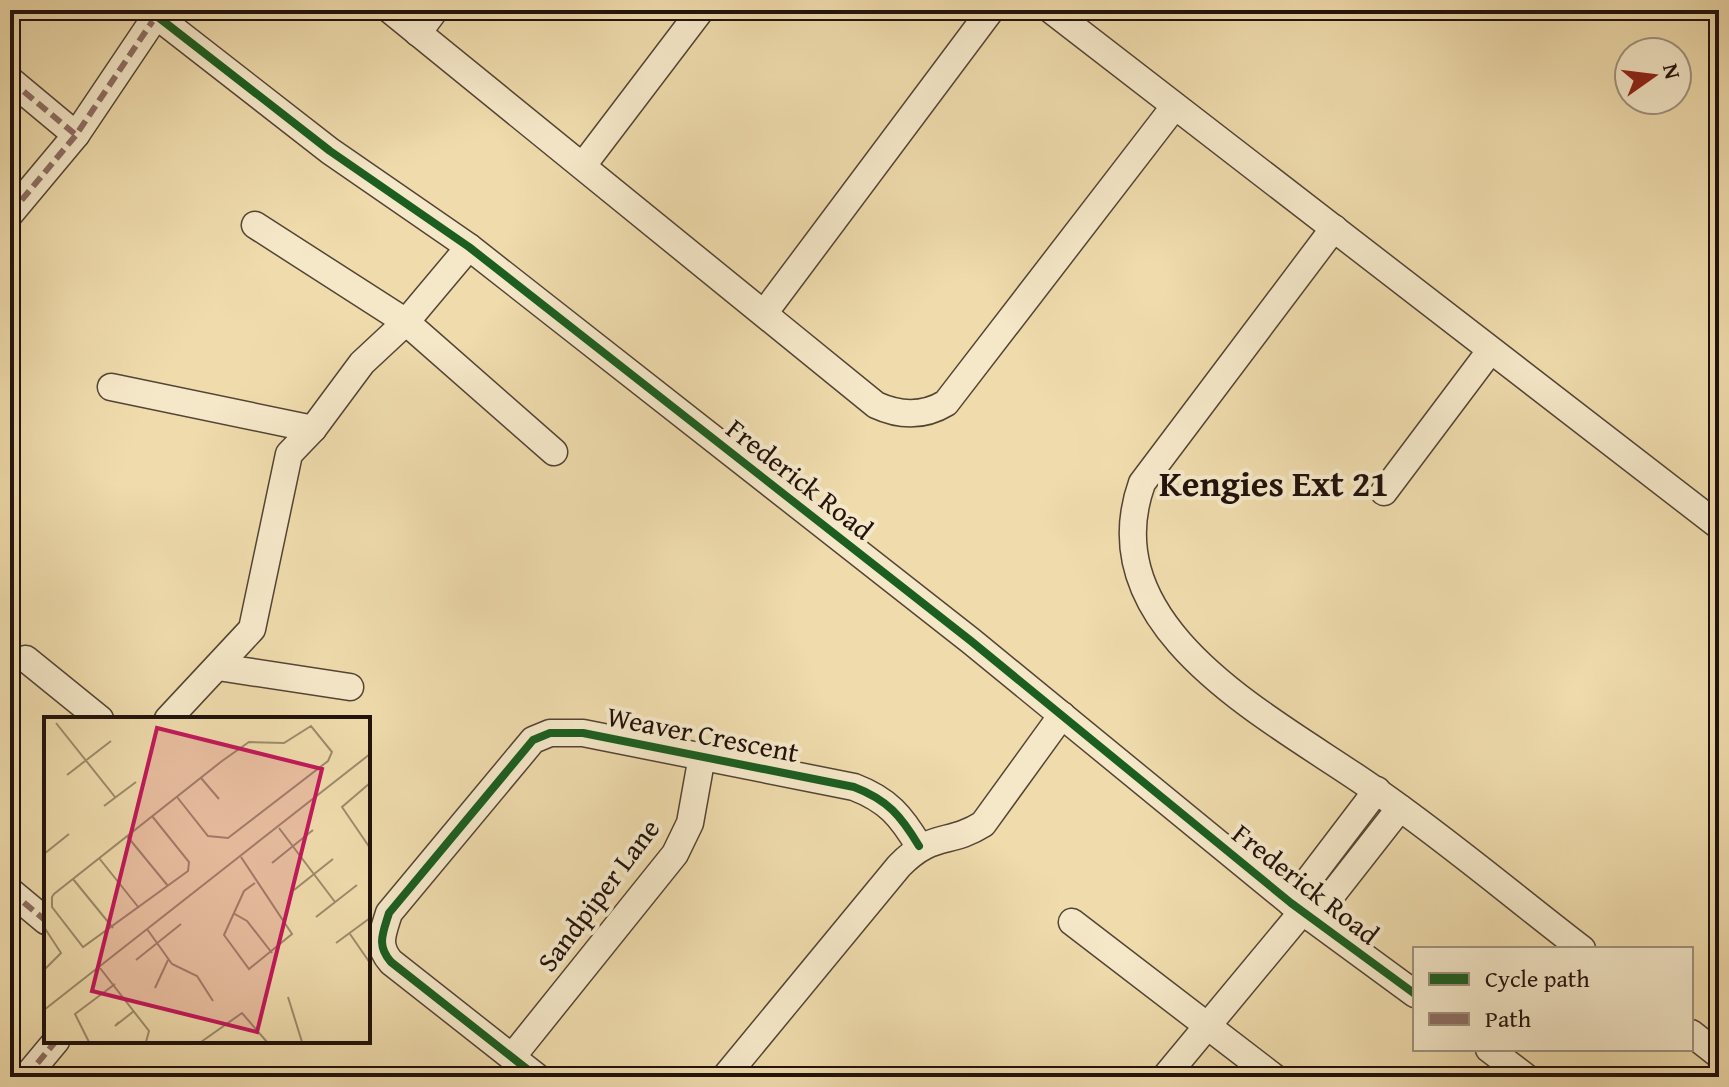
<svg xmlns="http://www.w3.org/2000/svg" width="1729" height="1087" font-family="'Gentium Book Plus',serif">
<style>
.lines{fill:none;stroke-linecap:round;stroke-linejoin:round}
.street-casing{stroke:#544434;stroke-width:29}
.street{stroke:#f5e8c9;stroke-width:26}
.quiet{stroke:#8d6e63;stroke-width:6;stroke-dasharray:12 6;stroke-linecap:butt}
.cycleway-casing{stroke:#f5e8c9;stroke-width:13}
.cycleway{stroke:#1b5e20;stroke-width:8}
.labels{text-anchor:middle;stroke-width:8;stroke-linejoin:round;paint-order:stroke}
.street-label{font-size:28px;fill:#21120c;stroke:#f5e8c9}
.district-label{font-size:36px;font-weight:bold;fill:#21120c;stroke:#f5e8c9}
.inset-road{fill:none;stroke:#9d8b6c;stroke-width:2}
.view{fill:#c2185b;fill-opacity:0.15;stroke:#c2185b;stroke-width:4}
.inset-edge{fill:none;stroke:#21120c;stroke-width:4}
</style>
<rect width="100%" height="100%" fill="#efdbac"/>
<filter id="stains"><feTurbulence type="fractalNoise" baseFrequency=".0025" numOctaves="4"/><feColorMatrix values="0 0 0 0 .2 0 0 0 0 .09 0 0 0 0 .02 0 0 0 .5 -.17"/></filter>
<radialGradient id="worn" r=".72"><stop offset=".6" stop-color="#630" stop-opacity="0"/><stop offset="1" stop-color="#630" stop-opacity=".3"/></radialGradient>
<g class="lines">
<g class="street-casing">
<g id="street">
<polyline points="149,10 330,151 469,247 971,641 1291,903 1415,994"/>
<path d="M390,10L876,405C900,416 923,417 946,403L1174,107"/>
<polyline points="1051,10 1719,526"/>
<polyline points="418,33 435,10"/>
<polyline points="10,80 76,135"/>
<polyline points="584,164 701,10"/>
<polyline points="10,214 76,135 156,16"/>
<polyline points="255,225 406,322 554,452"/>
<path d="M1334,228L1142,483C1089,631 1278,721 1375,790C1446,839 1513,896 1582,949"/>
<polyline points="765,312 991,10"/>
<polyline points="111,387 313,429"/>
<polyline points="1384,492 1490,351"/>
<polyline points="26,659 100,719"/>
<polyline points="218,667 350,687"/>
<polyline points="168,719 252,629 289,454 313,429 362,363 406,322 469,247"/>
<polyline points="10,891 46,921"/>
<polyline points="1291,903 1377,790"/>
<polyline points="1313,919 1400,808"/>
<polyline points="1072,922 1274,1077"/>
<polyline points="1691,1033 1719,1055"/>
<polyline points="1489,1049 1526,1077"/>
<polyline points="512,1057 675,854 690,823 702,756"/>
<polyline points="26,1077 56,1041"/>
<path d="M537,1077L391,962C376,945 383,933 389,913L533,740L550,733H583L854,787C888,800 901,816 919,846"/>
<path d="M725,1077L899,866C933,831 948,846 983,824L1062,715"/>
<polyline points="1165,1077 1302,912"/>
</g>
</g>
<use href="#street" class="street"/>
<g class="quiet">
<polyline points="10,80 76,135"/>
<polyline points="10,214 76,135 156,16"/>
<polyline points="10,891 46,921"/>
<polyline points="26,1077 56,1041"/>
</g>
<g class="cycleway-casing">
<g id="cycleway">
<polyline points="149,10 330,151 469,247 971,641 1291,903 1415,994"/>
<path d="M537,1077L391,962C376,945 383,933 389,913L533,740L550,733H583L854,787C888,800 901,816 919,846"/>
</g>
</g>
<use href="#cycleway" class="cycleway"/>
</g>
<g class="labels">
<g class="street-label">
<text transform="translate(800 479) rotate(38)" y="10">Frederick Road</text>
<text transform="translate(703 734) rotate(11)" y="10">Weaver Crescent</text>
<text transform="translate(1306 884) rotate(38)" y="10">Frederick Road</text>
<text transform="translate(598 895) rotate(-53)" y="10">Sandpiper Lane</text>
</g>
<g class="district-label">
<text x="1274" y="496">Kengies Ext 21</text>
</g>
</g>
<g transform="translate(44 717)">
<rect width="326" height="326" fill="#efdbac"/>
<path class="inset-road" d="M12,6L71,80M23,58L67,24M157,61L175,82M326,66L298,90L326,131M60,89L92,65M108,99L145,145L144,154L39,230L8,190V180L10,177L178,44L205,25L240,26L267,9L288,35L284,44L184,121L164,119L133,80M235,111L291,185M83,119L124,169M0,137L25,117M197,140L248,217L205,252L180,218L200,174L211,166M55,141L95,191M228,146L269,113M29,162L69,211M250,173L289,142M189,196L203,204L228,236M272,200L313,168M0,210L17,236L0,253M103,212L128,247L153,259L169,284M306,217L326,246M292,226L326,201M92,243L137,207M56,251L105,314L102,325M111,271L124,243M244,280L258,325M0,293L326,37M75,305L71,309L90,294M45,325L31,297L71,267M157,325L198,296L223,325"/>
<path class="view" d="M113,11L278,52L213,315L48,274Z"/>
<rect width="326" height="326" class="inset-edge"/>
</g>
<rect width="1729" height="1087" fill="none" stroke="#efdbac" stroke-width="40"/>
<rect x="12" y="12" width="1705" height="1063" fill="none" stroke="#21120c" stroke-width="4"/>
<rect x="20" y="20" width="1689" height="1047" fill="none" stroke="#21120c" stroke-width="2"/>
<rect x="1413" y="947" width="280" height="104" fill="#f5e8c9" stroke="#a0927d" stroke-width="2"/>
<rect x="1429" y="973" width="40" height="12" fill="#1b5e20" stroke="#a0927d" stroke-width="2"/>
<text x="1485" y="987" font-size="24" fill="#21120c">Cycle path</text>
<rect x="1429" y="1013" width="40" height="12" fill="#8d6e63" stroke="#a0927d" stroke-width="2"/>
<text x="1485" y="1027" font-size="24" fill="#21120c">Path</text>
<g transform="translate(1653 76) rotate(76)"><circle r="38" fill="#f5e8c9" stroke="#a0927d" stroke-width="2"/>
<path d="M0-6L14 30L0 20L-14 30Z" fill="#8f2418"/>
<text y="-12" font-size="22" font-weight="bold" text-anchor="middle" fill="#21120c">N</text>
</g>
<rect width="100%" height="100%" filter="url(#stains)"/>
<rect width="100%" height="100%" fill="url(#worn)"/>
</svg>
